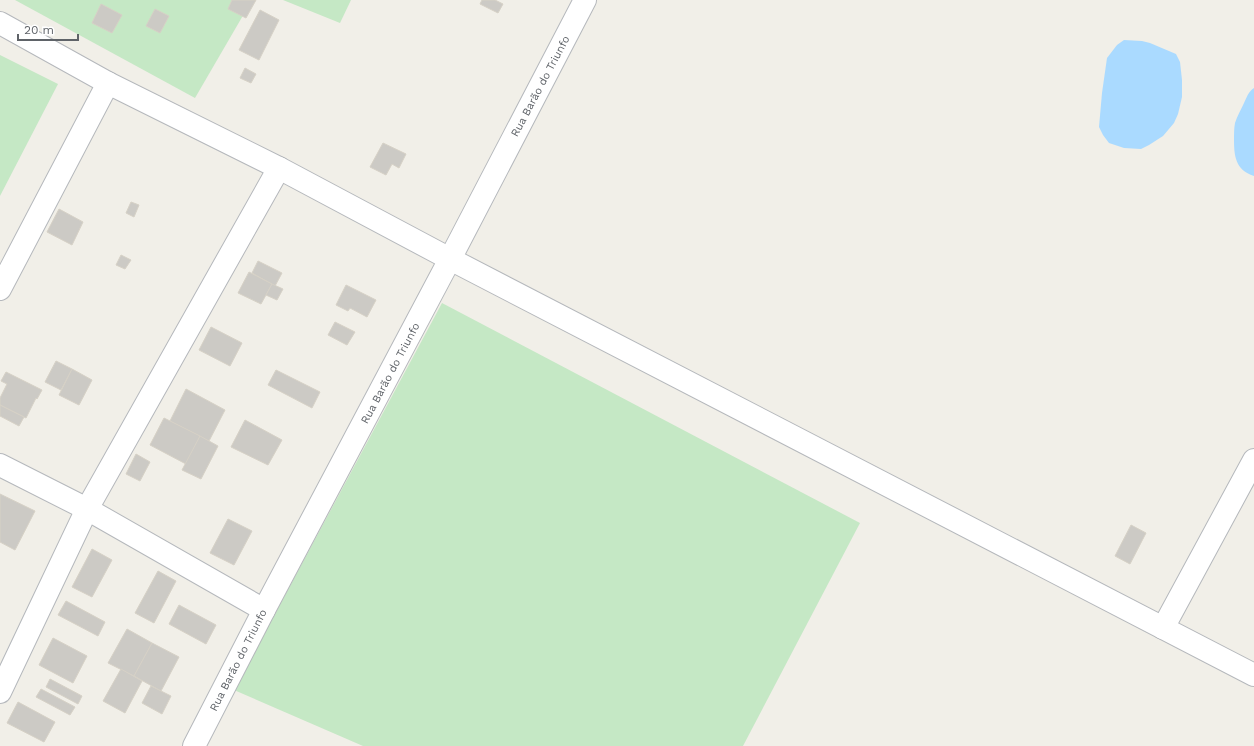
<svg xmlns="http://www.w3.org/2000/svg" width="1254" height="746" font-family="'Work Sans',sans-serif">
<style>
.green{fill:#c5e8c5}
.water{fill:#aadaff}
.building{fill:#cccac5;stroke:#d6d1c6}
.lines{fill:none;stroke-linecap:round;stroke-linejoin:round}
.minor-casing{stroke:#b5b8bc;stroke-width:24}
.minor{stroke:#fff;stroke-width:22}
.labels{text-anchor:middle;stroke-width:3;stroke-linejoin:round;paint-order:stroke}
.street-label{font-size:11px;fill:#5f6368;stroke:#fff}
</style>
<rect width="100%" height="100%" fill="#f1efe8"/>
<g class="green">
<polygon points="15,0 252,0 195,98"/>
<polygon points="283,0 351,0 340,23"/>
<polygon points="0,55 58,84 0,196"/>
<polygon points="442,303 860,523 743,746 363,746 234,690"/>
</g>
<g class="water">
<polygon points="1124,40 1142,41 1150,43 1176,54 1180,62 1182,80 1182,97 1178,114 1174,123 1163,136 1149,145 1141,149 1124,148 1109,143 1103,135 1099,127 1102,93 1107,58 1117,45"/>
<path d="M1254,88V176C1235,170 1234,155 1234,139C1234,134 1234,128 1235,123C1237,116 1241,110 1244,103C1247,97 1248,92 1254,88Z"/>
</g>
<g class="building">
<polygon points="232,0 256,0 246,18 228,9"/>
<polygon points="482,0 495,0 503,4 498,13 480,4"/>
<polygon points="101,4 122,15 112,33 92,23"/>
<polygon points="155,9 169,16 160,33 146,26"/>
<polygon points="260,10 279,20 259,60 239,50"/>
<polygon points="245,68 256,74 251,83 240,78"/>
<polygon points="383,143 406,154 399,168 392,164 386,175 370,167"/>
<polygon points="131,202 139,205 134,217 126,213"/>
<polygon points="59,209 83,222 72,245 47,232"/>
<polygon points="121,255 131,260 125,269 116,265"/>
<polygon points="258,261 282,273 275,286 252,273"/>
<polygon points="249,272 272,284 261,304 238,293"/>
<polygon points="272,284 283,289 277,300 266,295"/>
<polygon points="346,285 376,300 367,317 350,308 348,311 336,305"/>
<polygon points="335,322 355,332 347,345 328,335"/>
<polygon points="211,327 242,343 230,366 199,350"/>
<polygon points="56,361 72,369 61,390 45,382"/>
<polygon points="72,369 92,380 79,405 59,395"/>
<polygon points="276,370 320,392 312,408 268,385"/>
<polygon points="6,372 42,390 37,399 36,398 26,418 0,405 0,398 7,384 1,381"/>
<polygon points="186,389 225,410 209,441 170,421"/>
<polygon points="0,405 24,417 19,426 0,416"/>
<polygon points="164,418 200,436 186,464 150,445"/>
<polygon points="245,420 282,440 268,465 231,447"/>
<polygon points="200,436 218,446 201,479 182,470"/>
<polygon points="136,454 150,462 140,481 126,474"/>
<polygon points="0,494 35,511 15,550 0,542"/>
<polygon points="228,519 252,531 234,565 210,553"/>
<polygon points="1131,525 1146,533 1130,564 1115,556"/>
<polygon points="92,549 112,560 92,597 72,587"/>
<polygon points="158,571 176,581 154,623 135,613"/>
<polygon points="66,601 105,622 98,636 58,615"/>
<polygon points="179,605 216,625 206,644 169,624"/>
<polygon points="127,629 152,643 134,676 108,663"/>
<polygon points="53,638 87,656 73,683 39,665"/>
<polygon points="152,643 179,657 161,691 134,676"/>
<polygon points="121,669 142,681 125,713 103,701"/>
<polygon points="50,679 82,696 78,704 46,687"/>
<polygon points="151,686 171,696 162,714 142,703"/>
<polygon points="41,689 75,707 70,715 36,697"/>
<polygon points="18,702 55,722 44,742 7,723"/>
</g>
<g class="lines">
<g class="minor-casing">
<g id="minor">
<polyline points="0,23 108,83 279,168 450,259 1254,675"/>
<polyline points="0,289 108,83"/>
<polyline points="0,465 87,509 264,610"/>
<polyline points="1163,628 1254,460"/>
<polyline points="0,692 87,509 279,168"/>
<polyline points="194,746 264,610 450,259 585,0"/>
</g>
</g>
<use href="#minor" class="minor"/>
</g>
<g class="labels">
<g class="street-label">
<text transform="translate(540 86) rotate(-62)" y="4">Rua Barão do Triunfo</text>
<text transform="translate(390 373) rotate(-62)" y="4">Rua Barão do Triunfo</text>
<text transform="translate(238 660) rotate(-63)" y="4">Rua Barão do Triunfo</text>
</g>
</g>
<path d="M18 34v6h60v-6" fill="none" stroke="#5f6368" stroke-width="2"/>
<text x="24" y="34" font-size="12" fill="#5f6368" stroke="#ffffff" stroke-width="3" paint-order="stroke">20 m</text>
</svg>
